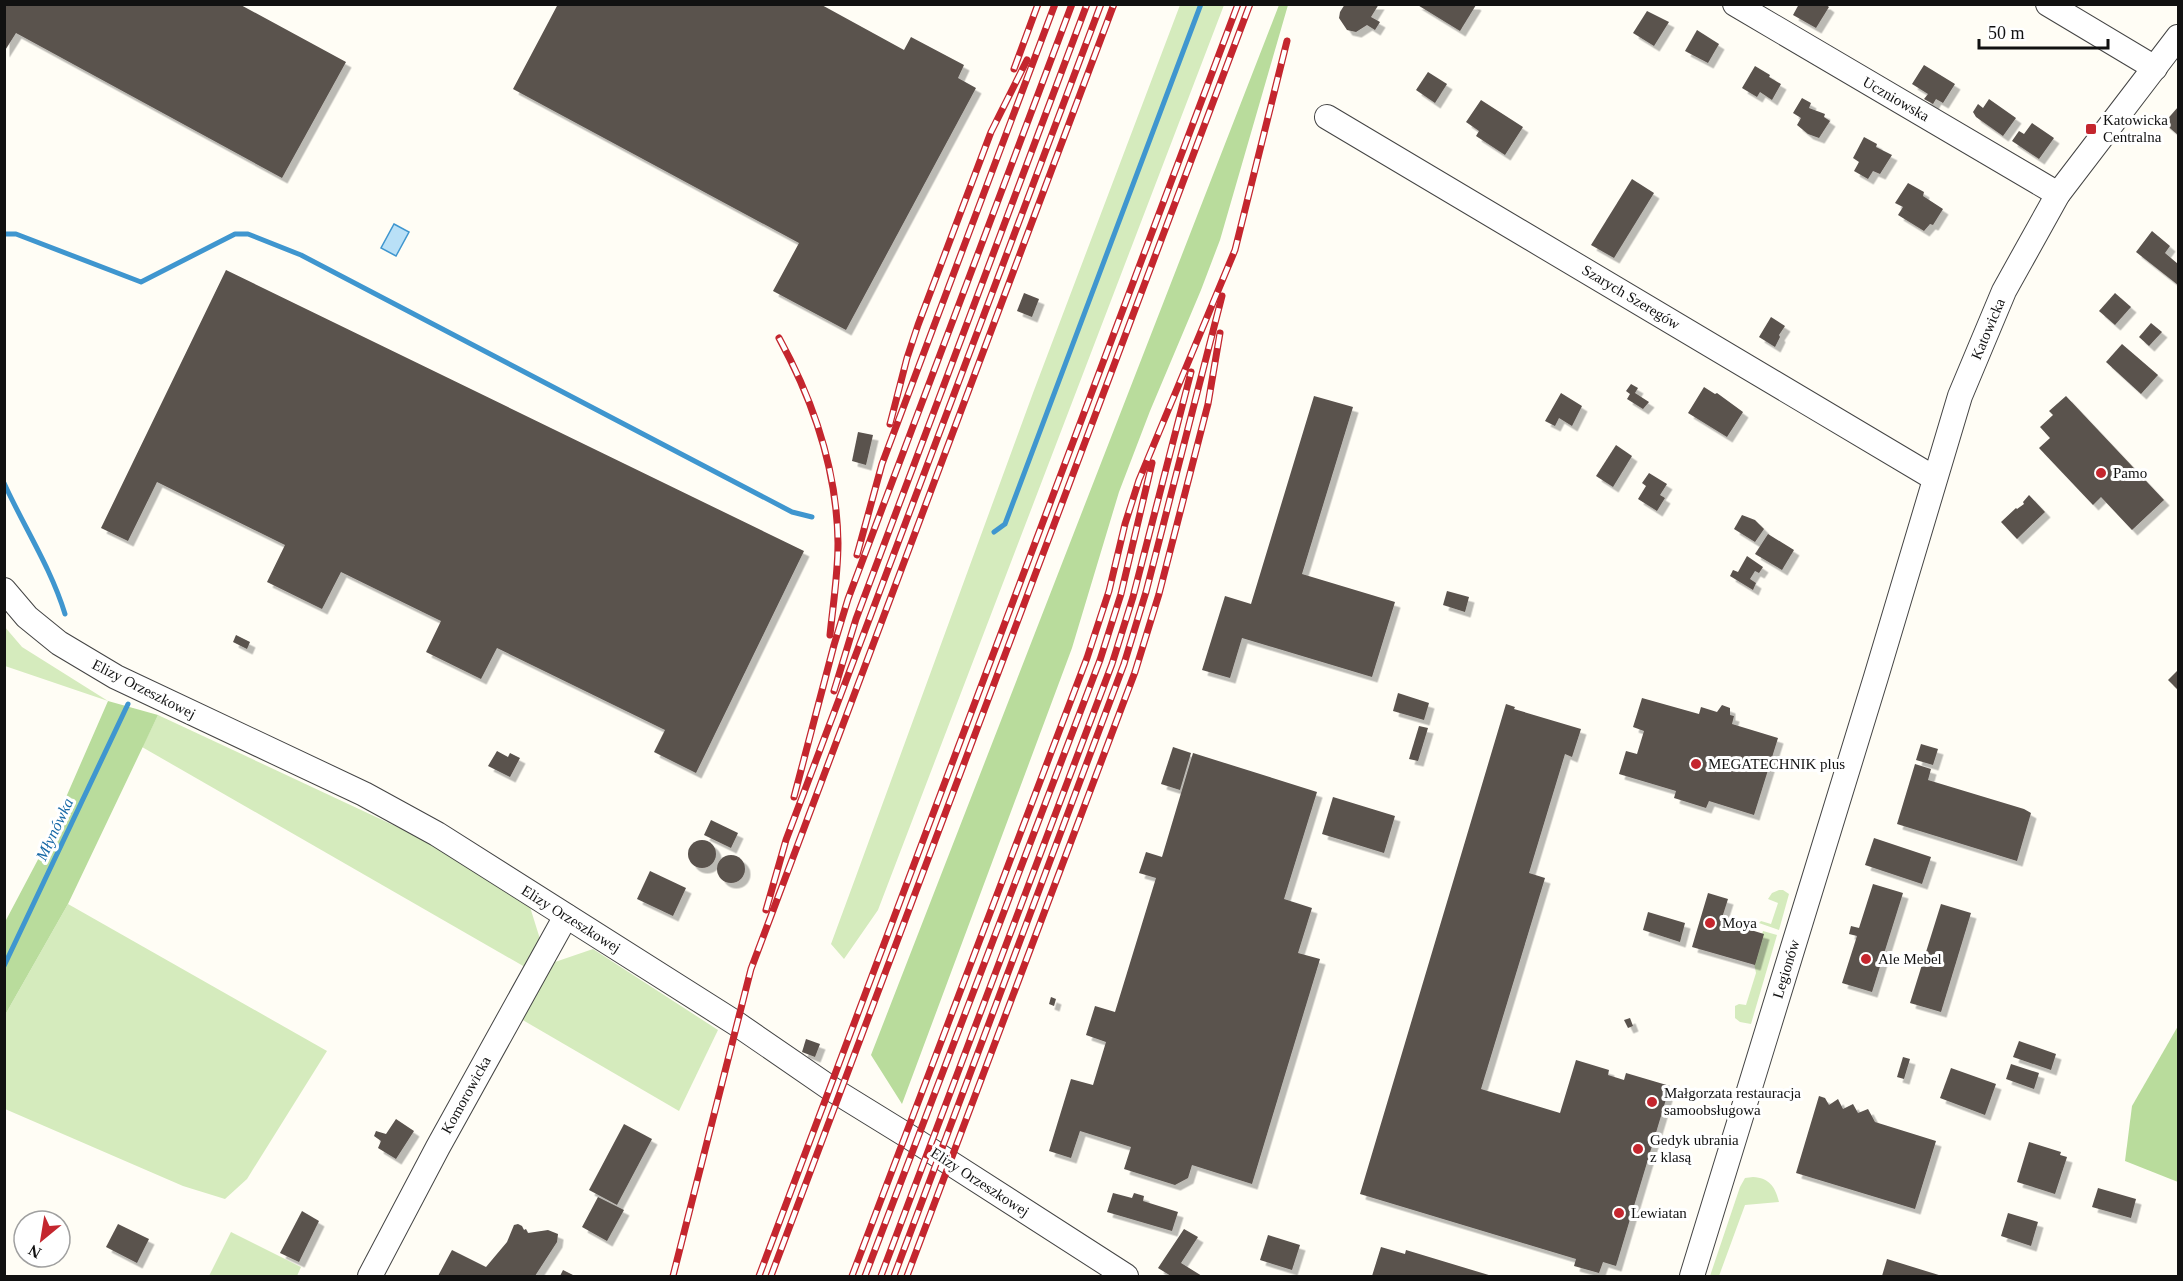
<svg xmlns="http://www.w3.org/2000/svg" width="2183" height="1281" font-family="'Times New Roman',serif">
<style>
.green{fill:#d5ebbd}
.forest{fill:#b9dc9c}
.water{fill:#b9e0f7;stroke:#3f96cf;stroke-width:1.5}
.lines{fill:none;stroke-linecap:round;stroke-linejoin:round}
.stream{stroke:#3f96cf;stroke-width:5}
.building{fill:#5a524d;filter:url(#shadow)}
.minor-casing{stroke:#444;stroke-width:26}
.minor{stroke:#fff;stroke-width:24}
.rail-casing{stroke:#c4262e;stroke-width:7}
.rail{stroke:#fff;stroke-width:4.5;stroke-dasharray:14;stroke-linecap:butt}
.poi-dot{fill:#c4262e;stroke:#fff;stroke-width:2}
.labels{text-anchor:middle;stroke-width:6;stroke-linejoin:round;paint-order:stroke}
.street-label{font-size:15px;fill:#111;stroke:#fff}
.poi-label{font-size:15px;fill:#111;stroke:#fff;text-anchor:start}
.water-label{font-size:16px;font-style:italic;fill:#1768a6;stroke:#fff}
</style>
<defs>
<filter id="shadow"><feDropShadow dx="5.5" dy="5.5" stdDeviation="0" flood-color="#0004"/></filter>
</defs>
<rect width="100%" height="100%" fill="#fffdf5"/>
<g class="green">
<polygon points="1180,5 1224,5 878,910 844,959 831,944 855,879 1033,393"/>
<polygon points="4,626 22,647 108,701 5,666"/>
<polygon points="158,715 438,846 530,907 540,939 525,967 142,747"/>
<polygon points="1779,890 1783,890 1789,894 1779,930 1759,923 1761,921 1771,924 1778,903 1768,899 1772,893"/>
<polygon points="68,904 327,1051 247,1179 225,1199 183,1186 5,1109 5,1015"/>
<polygon points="1763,931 1777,935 1751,1024 1740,1022 1735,1018 1735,1006 1739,1004 1746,1005 1756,973 1754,963"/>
<polygon points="593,949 718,1030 679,1111 521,1019 555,962"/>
<path d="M1753,1177C1769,1178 1775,1186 1779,1202L1745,1205L1719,1276H1710L1740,1187L1745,1178Z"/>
<polygon points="231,1232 301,1267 297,1276 209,1276"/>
</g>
<g class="forest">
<polygon points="1279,5 1288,5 1220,240 1201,290 1150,411 1119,492 1072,648 902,1104 871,1055"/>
<polygon points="108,701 158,715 68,904 5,1015 5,922 43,850"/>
<polygon points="2178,1026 2178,1182 2125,1161 2132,1106"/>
</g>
<polygon class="water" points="394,224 409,232 396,256 381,248"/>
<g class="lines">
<g class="stream">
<polyline points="4,234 16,234 141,282 235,234 248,234 301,255 792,512 812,517"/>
<path d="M4,483C24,527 51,568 65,614"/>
<polyline points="994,532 1005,524 1201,4"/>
<polyline points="4,966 128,704"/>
</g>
</g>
<g class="building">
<polygon points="4,4 239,4 346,62 282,178 16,33 4,52"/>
<polygon points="558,4 820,4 904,50 911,37 964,65 958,78 976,88 846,330 773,291 799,243 513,89"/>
<polygon points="1345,4 1379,4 1371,17 1380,22 1375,30 1367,25 1356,32 1347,30 1339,18 1340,12"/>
<polygon points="1416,4 1474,4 1476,5 1460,31"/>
<polygon points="1799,4 1825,4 1829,7 1816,28 1793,15"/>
<polygon points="1647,11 1669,22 1654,46 1633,33"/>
<polygon points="1697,30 1719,44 1708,63 1685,51"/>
<polygon points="1924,65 1955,84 1943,103 1936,99 1933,104 1924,99 1928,94 1912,84"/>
<polygon points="1755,66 1770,75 1769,77 1781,84 1772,100 1760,92 1757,97 1742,88"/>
<polygon points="1428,72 1447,84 1435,103 1416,90"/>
<polygon points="1802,98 1811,103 1809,108 1825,114 1824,117 1830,121 1819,138 1808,134 1797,125 1801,118 1793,113"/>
<polygon points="1989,99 2016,118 2003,136 1976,117 1973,112 1978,104 1983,108"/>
<polygon points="1481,100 1523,127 1505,155 1476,136 1479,131 1466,122"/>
<polygon points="2178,107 2178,135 2164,123"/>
<polygon points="2032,123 2054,138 2039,159 2012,141 2019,131 2024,134"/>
<polygon points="1864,137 1877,144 1876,147 1892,155 1880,174 1873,171 1868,179 1854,171 1859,162 1853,158"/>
<polygon points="1632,179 1654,193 1614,258 1591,245"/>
<polygon points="1908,183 1924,192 1923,196 1943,209 1933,225 1930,224 1924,231 1898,215 1903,207 1895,203"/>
<polygon points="2152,231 2170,246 2165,253 2178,264 2178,285 2136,252"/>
<polygon points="226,270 804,551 696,773 654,752 665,730 497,648 481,679 426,652 441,621 341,572 322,609 267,582 285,545 157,482 128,541 101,528"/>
<polygon points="1024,293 1039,299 1032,317 1017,311"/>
<polygon points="2115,293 2131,307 2115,325 2099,311"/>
<polygon points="1771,317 1785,326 1779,335 1780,337 1775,347 1759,337"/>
<polygon points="2151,323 2162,332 2149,346 2139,337"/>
<polygon points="2122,344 2158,375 2141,394 2106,362"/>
<polygon points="1631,384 1638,388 1635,393 1649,402 1643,409 1627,399 1630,394 1626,391"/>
<polygon points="1704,387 1715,394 1717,393 1743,412 1727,437 1688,413"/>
<polygon points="1561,393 1582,406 1572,426 1559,418 1555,426 1545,421"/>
<polygon points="1314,396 1353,407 1302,574 1395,602 1372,677 1242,638 1230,678 1202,670 1225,596 1251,604"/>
<polygon points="2066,396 2164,500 2132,530 2101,497 2093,505 2039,448 2050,438 2040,427 2053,415 2049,411"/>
<polygon points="858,432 873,435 866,465 852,461"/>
<polygon points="1616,445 1632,456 1613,487 1596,476"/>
<polygon points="1649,473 1667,484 1660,495 1665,498 1657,511 1638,499 1646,486 1642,483"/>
<polygon points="2029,495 2045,512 2017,539 2001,522 2016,508 2017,509 2024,504 2023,502"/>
<polygon points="1742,515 1755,520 1764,529 1755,542 1734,529"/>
<polygon points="1768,534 1794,550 1782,570 1755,554"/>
<polygon points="1747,556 1763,567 1759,573 1755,571 1750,579 1756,583 1753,590 1730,576 1733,570 1738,572"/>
<polygon points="1447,591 1469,597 1465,612 1443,605"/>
<polygon points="236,635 250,642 247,649 233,642"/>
<polygon points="2178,670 2178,690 2168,680"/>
<polygon points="1398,693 1429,703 1424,720 1393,711"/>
<polygon points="1642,698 1699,714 1701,707 1717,712 1722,705 1730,708 1730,715 1734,716 1732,724 1778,738 1754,815 1709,801 1706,808 1674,798 1676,791 1619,774 1626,751 1637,754 1644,731 1633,727"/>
<polygon points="1506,704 1515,707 1514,709 1581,729 1572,757 1565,754 1529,873 1545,878 1481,1089 1560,1113 1576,1060 1609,1070 1608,1075 1624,1080 1626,1073 1670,1086 1616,1266 1603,1262 1599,1273 1574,1266 1576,1259 1360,1194"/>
<polygon points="1419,726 1428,728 1418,761 1409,759"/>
<polygon points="1921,744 1938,749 1933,765 1916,760"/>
<polygon points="1173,747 1191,753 1180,790 1161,784"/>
<polygon points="497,751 508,757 510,753 520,758 510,777 488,766"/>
<polygon points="1193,753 1317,792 1284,899 1312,908 1298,953 1320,959 1252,1184 1192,1165 1188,1178 1175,1185 1124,1169 1131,1147 1080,1131 1071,1158 1049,1151 1071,1079 1093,1085 1106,1042 1086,1035 1095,1006 1115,1012 1156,878 1139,873 1146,852 1162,857"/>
<polygon points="1915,764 1931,769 1928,780 2024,809 2031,813 2017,861 1897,824"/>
<polygon points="1333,797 1395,816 1384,853 1322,834"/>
<polygon points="711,820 738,833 731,848 704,835"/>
<polygon points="1874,838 1931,857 1922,884 1865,865"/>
<circle cx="702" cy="854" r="14"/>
<circle cx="731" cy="869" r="14"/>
<polygon points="650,871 686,888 673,916 637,899"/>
<polygon points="1873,884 1903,893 1872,992 1842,983 1857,936 1849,934 1851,926 1859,928"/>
<polygon points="1708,893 1728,899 1721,921 1764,934 1755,965 1692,947"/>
<polygon points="1941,904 1971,913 1941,1012 1910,1003"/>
<polygon points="1648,912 1685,923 1680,942 1643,930"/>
<polygon points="1051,997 1056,999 1054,1006 1049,1004"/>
<polygon points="1630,1018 1633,1026 1628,1028 1624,1020"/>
<polygon points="806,1039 820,1044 815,1057 802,1052"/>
<polygon points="2019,1041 2056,1054 2051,1070 2013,1057"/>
<polygon points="1903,1057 1910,1059 1904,1079 1897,1077"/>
<polygon points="2011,1064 2039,1073 2034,1089 2006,1079"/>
<polygon points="1951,1068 1996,1084 1985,1115 1940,1098"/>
<polygon points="1819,1096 1825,1098 1829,1105 1838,1099 1843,1109 1853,1104 1858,1113 1868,1109 1875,1122 1936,1141 1915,1209 1796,1173"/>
<polygon points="396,1119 414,1131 396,1159 378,1148 381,1141 374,1136 376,1131 386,1134"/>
<polygon points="624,1124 652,1139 617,1205 589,1190"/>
<polygon points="2029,1142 2061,1152 2060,1155 2067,1157 2055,1194 2017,1182"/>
<polygon points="2098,1188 2136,1199 2131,1218 2092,1207"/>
<polygon points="1113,1193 1132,1198 1134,1193 1144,1196 1143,1201 1178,1212 1172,1231 1107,1212"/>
<polygon points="598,1197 624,1210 607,1241 582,1227"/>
<polygon points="302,1211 319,1221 299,1262 280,1253"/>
<polygon points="2008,1213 2038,1222 2031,1246 2001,1236"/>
<polygon points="118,1224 149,1239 137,1263 106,1247"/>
<polygon points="518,1224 522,1226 524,1230 526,1229 528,1233 548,1230 558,1234 557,1242 535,1276 438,1276 452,1250 486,1267 507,1242 514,1225"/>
<polygon points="1184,1229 1198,1237 1181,1263 1202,1276 1171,1276 1158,1268"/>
<polygon points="1268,1235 1300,1245 1292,1270 1260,1260"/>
<polygon points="1381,1247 1405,1254 1406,1250 1492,1276 1372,1276"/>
<polygon points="1887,1259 1942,1276 1882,1276"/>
<polygon points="563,1270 575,1276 560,1276"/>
</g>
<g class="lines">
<g class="minor-casing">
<g id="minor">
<polyline points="1735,4 2058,194"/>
<polyline points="2048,4 2155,68"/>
<polyline points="1327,117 1934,478"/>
<polyline points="4,590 27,617 59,643 116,677 364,794 437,834 737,1024 830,1088 916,1141 1126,1276"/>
<polyline points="370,1276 438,1147 566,916"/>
<polyline points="1692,1276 1876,677 1960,396 2004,291 2058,194 2178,37"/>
</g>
</g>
<use href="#minor" class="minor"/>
<g class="rail-casing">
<g id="rail">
<polyline points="1014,69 1038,4"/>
<path d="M779,338C814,402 837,470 838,543C838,574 833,605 830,635"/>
<polyline points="890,424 907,358 918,325 991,132 1027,60"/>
<polyline points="857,555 882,464 1055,4"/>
<polyline points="834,691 856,619 1087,4"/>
<polyline points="794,797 834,645 848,599 1072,4"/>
<polyline points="766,910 786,840 1101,4"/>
<polyline points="673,1276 751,969 1114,4"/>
<polyline points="759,1276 1238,4"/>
<polyline points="771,1276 1250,4"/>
<polyline points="852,1276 1087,658 1109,591 1125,524 1139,480 1235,250 1287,41"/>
<polyline points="865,1276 1100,660 1121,594 1152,463"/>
<polyline points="881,1276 1112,664 1133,597 1191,372"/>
<polyline points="894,1276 1124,664 1146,592 1222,296"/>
<polyline points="907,1276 1135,672 1159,594 1208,404 1220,333"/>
</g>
</g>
<use href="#rail" class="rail"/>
</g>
<g class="poi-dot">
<rect x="2085" y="123" width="12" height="12" rx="3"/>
<circle cx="2101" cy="473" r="6"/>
<circle cx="1696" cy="764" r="6"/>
<circle cx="1710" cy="923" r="6"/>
<circle cx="1866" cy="959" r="6"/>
<circle cx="1652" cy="1102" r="6"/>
<circle cx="1638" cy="1149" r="6"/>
<circle cx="1619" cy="1213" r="6"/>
</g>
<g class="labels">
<g class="street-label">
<text transform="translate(1896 99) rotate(30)" y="5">Uczniowska</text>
<text transform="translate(1631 297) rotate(31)" y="5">Szarych Szeregów</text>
<text transform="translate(1988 329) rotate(-67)" y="5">Katowicka</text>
<text transform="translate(144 689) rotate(27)" y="5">Elizy Orzeszkowej</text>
<text transform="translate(571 919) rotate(32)" y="5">Elizy Orzeszkowej</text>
<text transform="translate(1786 969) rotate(-73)" y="5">Legionów</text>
<text transform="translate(466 1095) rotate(-61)" y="5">Komorowicka</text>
<text transform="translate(980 1182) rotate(33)" y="5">Elizy Orzeszkowej</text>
</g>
<g class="poi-label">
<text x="2103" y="125">Katowicka<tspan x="2103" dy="17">Centralna</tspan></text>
<text x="2113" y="478">Pamo</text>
<text x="1708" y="769">MEGATECHNIK plus</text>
<text x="1722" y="928">Moya</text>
<text x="1878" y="964">Ale Mebel</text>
<text x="1664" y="1098">Małgorzata restauracja<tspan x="1664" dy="17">samoobsługowa</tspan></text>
<text x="1650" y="1145">Gedyk ubrania<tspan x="1650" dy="17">z klasą</tspan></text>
<text x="1631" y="1218">Lewiatan</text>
</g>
<g class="water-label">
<text transform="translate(54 829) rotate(-65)" y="6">Młynówka</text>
</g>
</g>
<rect width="2183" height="1281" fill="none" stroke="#111111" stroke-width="12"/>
<g transform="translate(42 1239) rotate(210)"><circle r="28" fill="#ffffff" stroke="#a0a0a0" stroke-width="1.5"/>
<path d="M0-4.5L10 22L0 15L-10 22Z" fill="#c4262e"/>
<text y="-9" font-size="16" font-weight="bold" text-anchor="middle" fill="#111111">N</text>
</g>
<path d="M1979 39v9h129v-9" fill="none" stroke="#111111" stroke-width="3"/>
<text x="1988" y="39" font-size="18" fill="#111111" stroke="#ffffff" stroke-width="4.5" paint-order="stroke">50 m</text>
</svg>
